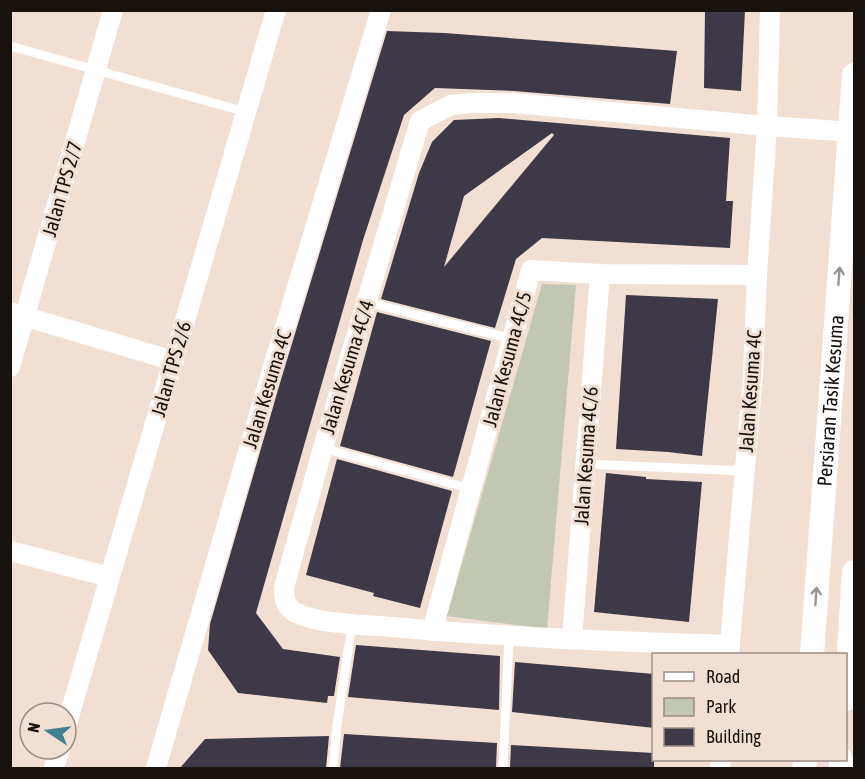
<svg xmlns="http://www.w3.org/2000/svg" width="865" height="779" font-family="'Asap Condensed',sans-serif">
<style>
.green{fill:#c2c7b4}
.building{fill:#3e3947;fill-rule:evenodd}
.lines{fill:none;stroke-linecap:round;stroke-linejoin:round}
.service{stroke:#fff;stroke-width:9}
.minor{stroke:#fff;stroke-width:20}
.tertiary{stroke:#fff;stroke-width:24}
.oneway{stroke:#979493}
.labels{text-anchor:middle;stroke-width:6;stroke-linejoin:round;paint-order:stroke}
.street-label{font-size:20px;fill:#18120e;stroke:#f1dfd4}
</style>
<rect width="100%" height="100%" fill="#f1dfd4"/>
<polygon class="green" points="542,284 576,285 547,629 447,616"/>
<g class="building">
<polygon points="705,10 745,10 741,91 704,88"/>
<polygon points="387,31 444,33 677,51 670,104 514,91 435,88 404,115 363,240 256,613 283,649 340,657 334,696 328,696 327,703 238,693 208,650 210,624 280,383"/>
<path d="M499,118L730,138L726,201H733L730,248L542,238L516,259L495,328L381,299L419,173L432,142L454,120ZM552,133L554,135L444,267L464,196Z"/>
<polygon points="626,295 718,299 702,456 668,452 616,449"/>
<polygon points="377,312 491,341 453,477 340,446"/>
<polygon points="337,459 452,491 420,608 373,596 374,593 306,575"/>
<polygon points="606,473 646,477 646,479 702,482 689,622 594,612"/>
<polygon points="356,645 500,656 499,710 348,697"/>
<polygon points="515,662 654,674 654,728 512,712"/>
<polygon points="344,734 497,743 496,768 340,768"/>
<polygon points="329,736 326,768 180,768 205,739"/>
<polygon points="511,745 654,753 654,768 510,768"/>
</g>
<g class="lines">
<g class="service">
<polyline points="10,46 246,112"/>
<polyline points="366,302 512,339"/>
<polyline points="323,448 471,489"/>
<polyline points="585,464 745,471"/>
<polyline points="333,768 337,725 352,624"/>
<polyline points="503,768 509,636"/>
</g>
<g class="minor">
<polyline points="10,312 174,361"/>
<polyline points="10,367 113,10"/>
<polyline points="10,551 110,577"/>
<polyline points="432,631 531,270 600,274 757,275"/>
<polyline points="572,639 600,274"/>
<path d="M730,645C617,642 504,637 392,627C366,625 313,624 293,611C284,605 284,596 284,587L323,448L420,121L451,105L470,103H513L767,126L854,132"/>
<polyline points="729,654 753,375 757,275 767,126 770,10"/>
<polyline points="66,727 276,10"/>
<polyline points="54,768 60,749"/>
<polyline points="156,768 269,380 381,10"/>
<polyline points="720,768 721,760"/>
</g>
<g class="tertiary">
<path id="s1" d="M812,654L854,75"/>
<polyline points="846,699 854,572"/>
<polyline points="804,768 805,760"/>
<polyline points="841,768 841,760"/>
</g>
</g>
<defs><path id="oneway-shaft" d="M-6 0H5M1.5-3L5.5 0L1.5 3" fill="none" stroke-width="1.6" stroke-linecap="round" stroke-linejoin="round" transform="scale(1.5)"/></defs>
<g class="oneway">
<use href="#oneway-shaft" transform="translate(839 276) rotate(-86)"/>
<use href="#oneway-shaft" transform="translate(816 596) rotate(-86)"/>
</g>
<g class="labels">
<g class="street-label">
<text transform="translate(62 189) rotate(-74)" y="7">Jalan TPS 2/7</text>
<text transform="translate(507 359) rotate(-75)" y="7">Jalan Kesuma 4C/5</text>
<text transform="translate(347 367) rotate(-73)" y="7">Jalan Kesuma 4C/4</text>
<text transform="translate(171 369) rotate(-74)" y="7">Jalan TPS 2/6</text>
<text transform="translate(267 389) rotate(-73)" y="7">Jalan Kesuma 4C</text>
<text transform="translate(750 391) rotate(-86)" y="7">Jalan Kesuma 4C</text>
<text dy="7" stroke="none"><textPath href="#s1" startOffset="254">Persiaran Tasik Kesuma</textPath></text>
<text transform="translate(586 456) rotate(-86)" y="7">Jalan Kesuma 4C/6</text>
</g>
</g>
<rect width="865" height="779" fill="none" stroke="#18120e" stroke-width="24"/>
<rect x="652" y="653" width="195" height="108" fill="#f1dfd4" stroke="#9a8d85" stroke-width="1.5"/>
<rect x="664" y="672" width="30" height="9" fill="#ffffff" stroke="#9a8d85" stroke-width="1.5"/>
<text x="706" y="683" font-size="18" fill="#18120e">Road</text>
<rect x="664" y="698" width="30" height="18" fill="#c2c7b4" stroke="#9a8d85" stroke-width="1.5"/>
<text x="706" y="713" font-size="18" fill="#18120e">Park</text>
<rect x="664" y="728" width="30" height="18" fill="#3e3947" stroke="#9a8d85" stroke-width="1.5"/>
<text x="706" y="743" font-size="18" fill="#18120e">Building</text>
<g transform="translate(48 731) rotate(283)"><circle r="28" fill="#f1dfd4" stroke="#9a8d85" stroke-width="1.5"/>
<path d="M0-4.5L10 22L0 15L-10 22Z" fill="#3f8192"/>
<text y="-9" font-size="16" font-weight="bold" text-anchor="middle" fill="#18120e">N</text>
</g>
</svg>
